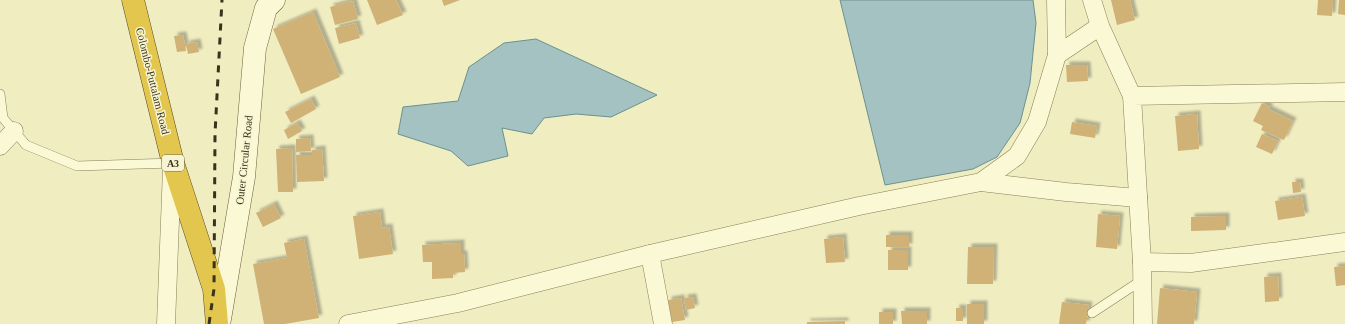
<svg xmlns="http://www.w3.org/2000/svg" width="1345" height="324" font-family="'Times New Roman',serif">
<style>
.water{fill:#a4c2c1;stroke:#6b9190}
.building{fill:#d0b176;filter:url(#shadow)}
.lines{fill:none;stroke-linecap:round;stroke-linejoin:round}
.lane-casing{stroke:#8a7f58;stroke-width:10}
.street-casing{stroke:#8a7f58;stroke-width:19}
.secondary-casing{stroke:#6c603b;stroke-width:23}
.highway-casing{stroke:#584b2d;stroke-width:23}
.lane{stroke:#faf8d5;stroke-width:9}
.street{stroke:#faf8d5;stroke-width:18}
.secondary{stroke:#faf8d5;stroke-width:22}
.highway{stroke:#e3c64e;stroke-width:22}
.rail{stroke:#39321d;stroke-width:3;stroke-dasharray:7 7;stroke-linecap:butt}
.labels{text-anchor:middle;stroke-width:3;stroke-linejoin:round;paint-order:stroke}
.shield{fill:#f7f5d1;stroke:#726c53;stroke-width:1}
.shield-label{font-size:10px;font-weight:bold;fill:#39321d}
.street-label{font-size:11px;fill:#39321d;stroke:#f7f5d1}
</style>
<defs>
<filter id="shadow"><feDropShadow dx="3.5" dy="-3.5" stdDeviation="1" flood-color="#0004"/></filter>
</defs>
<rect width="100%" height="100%" fill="#f0edc1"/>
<g class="water">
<polygon points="840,0 1033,0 1036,23 1030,83 1020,123 997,157 973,169 885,185"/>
<polygon points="536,39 657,95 611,117 576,114 544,118 532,134 502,128 508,156 468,166 451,151 398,134 403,107 458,101 469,67 504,43"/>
</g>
<g class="building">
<polygon points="367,0 396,0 403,15 377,25"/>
<polygon points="442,0 460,0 444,6"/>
<polygon points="1111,0 1130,0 1135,20 1117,25"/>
<polygon points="1318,0 1333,0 1332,16 1317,15"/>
<polygon points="1339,0 1345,0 1345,15 1338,14"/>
<polygon points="353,1 358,19 335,25 330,7"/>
<polygon points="313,12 340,77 301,94 273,29"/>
<polygon points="356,23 360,38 339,44 335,28"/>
<polygon points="183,35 186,51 177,52 174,36"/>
<polygon points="197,42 199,52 188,54 186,44"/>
<polygon points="1066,65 1087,65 1088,81 1067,82"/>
<polygon points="311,99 316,109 291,123 285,112"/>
<polygon points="1262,103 1270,107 1268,109 1293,121 1284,140 1261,130 1263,126 1253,121"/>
<polygon points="1197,114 1199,149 1178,151 1175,116"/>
<polygon points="1072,122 1097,126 1095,138 1070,134"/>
<polygon points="297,123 302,131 288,139 284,130"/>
<polygon points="1262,134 1278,141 1272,154 1256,147"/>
<polygon points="310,138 311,151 296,152 296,139"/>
<polygon points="292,148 293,192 278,192 276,149"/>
<polygon points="322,149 324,181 297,182 296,155 312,155 312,150"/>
<polygon points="1292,182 1300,182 1301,192 1293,193"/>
<polygon points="1302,197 1305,216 1278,220 1275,201"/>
<polygon points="274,204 281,218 263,227 256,213"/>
<polygon points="380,212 382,228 389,227 393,254 359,259 353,216"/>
<polygon points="1098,214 1120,216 1117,249 1096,247"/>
<polygon points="1226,216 1226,230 1191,231 1191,217"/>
<rect x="886" y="235" width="23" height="12"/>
<polygon points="843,237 845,262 826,263 824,239"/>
<polygon points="304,239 319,318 285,324 264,324 253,264 287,258 284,243"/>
<polygon points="461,243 461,254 464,254 465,272 453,273 453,278 432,279 432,262 423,262 422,245"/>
<polygon points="968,247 994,247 993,284 967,284"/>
<rect x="888" y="250" width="20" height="20"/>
<polygon points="1345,266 1345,285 1336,286 1334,267"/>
<polygon points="1278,276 1279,301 1265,302 1264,277"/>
<polygon points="1160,288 1197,292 1194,324 1157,324"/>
<polygon points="693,297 695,308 686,310 684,298"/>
<polygon points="681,298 685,320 672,322 668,300"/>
<polygon points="1062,302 1089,305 1086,324 1059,324"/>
<rect x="967" y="304" width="17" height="20"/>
<rect x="956" y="308" width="7" height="13"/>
<polygon points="901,311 927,311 927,324 902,324"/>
<rect x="879" y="312" width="14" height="12"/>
<polygon points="845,321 845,324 807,324 807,322"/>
</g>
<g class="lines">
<g class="lane-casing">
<g id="lane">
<polyline points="0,94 3,118 26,145 77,166 173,163"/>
<polyline points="1092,313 1142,280"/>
</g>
</g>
<g class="street-casing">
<g id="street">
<polyline points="1092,0 1100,26 1132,96"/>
<polyline points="1057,55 1100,26"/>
<polyline points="0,146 14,131"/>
<polyline points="981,182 1066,192 1138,198"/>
<polyline points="650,254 663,324"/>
<polyline points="1142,262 1132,96 1345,92"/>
<polyline points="166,324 172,169"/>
<polyline points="348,324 458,303 650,254 859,206 981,182 1017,156 1037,122 1057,55 1056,0"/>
<polyline points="1143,324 1142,262 1191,263 1345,242"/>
</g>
</g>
<g class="secondary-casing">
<polyline id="secondary" points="220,319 244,177 255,48 266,8 274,0"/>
</g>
<g class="highway-casing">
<polyline id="highway" points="133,0 173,163 214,289 217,324"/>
</g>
<use href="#lane" class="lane"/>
<use href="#street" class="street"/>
<use href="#secondary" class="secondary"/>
<use href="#highway" class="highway"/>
<polyline class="rail" points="209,324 214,289 215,134 222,0"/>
</g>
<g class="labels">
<rect class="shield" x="162" y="155" width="22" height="16" rx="3"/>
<g class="shield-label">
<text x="173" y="167">A3</text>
</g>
<g class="street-label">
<text transform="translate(153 81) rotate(76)" y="4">Colombo-Puttalam Road</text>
<text transform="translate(244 160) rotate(-84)" y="4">Outer Circular Road</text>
</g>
</g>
</svg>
